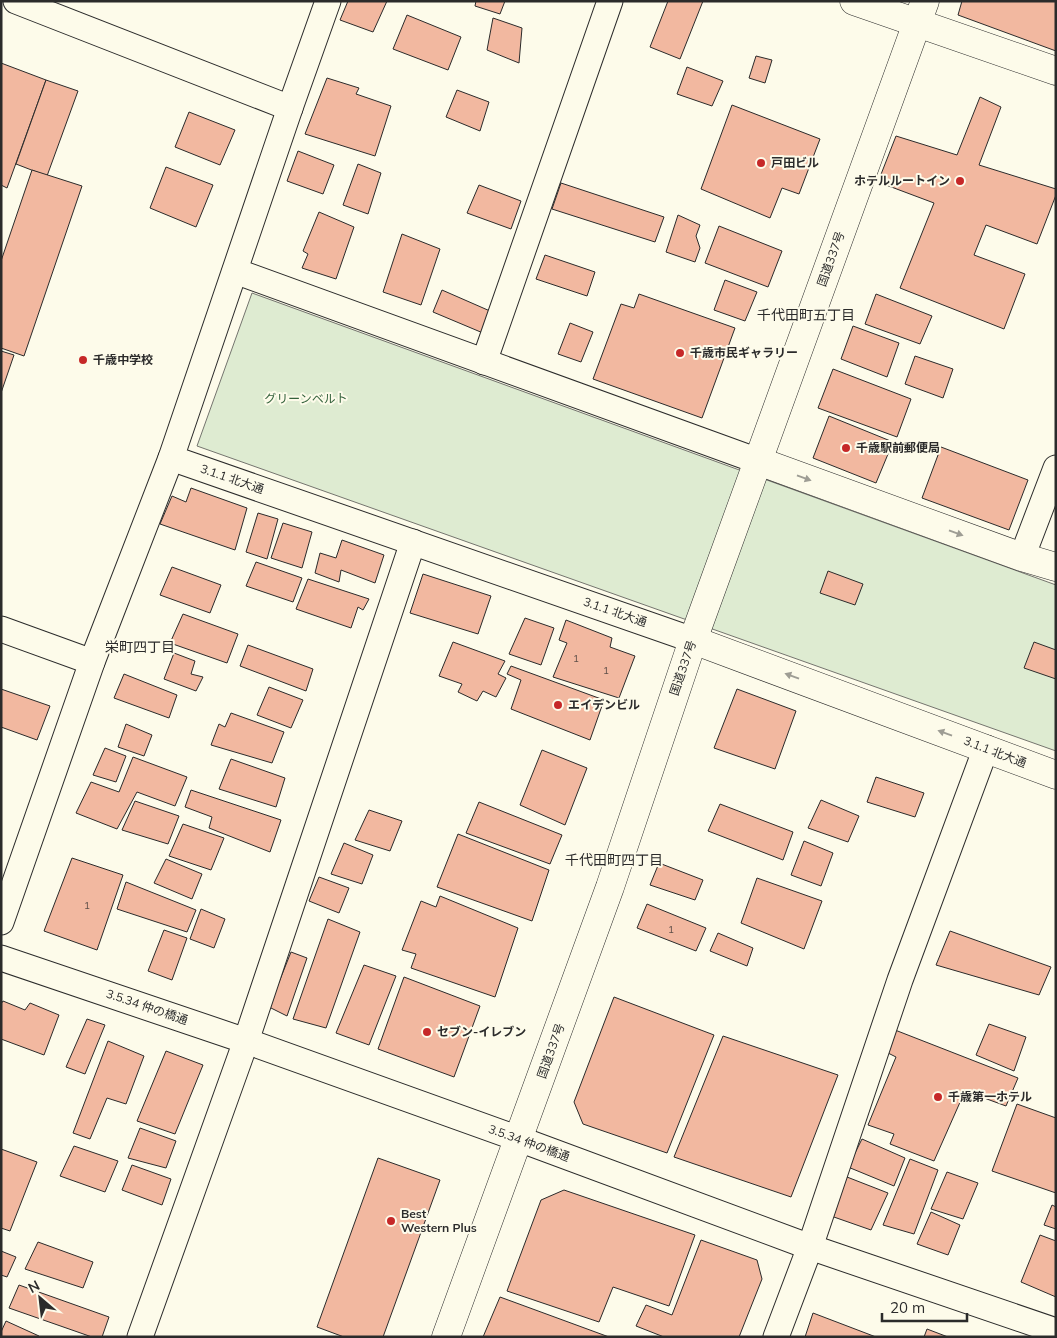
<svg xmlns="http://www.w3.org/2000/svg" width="1057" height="1338" font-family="Mulish,'Noto Sans JP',sans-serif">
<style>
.green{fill:#deebd1;stroke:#74746e}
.building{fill:#f2b8a0;stroke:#2b2b2b}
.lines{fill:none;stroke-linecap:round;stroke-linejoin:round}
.street-casing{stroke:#2b2b2b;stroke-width:27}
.secondary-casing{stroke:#2b2b2b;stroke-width:29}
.highway-casing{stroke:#2b2b2b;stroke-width:29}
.street{stroke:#fdfbea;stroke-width:25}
.secondary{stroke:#fdfbea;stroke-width:28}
.highway{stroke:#fdfbea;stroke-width:28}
.oneway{fill:#9e9d94}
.poi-dot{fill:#c62828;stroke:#fdfbea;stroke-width:2}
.labels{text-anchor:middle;stroke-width:4;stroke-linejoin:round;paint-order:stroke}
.number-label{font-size:10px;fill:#5d4e48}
.poi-label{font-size:12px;font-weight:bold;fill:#2b2b2b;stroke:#fdfbea;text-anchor:start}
.street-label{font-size:12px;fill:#2b2b2b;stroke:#fdfbea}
.park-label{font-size:12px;fill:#34623c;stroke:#fdfbea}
.neighbourhood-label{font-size:14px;fill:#2b2b2b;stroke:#fdfbea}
</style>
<rect width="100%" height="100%" fill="#fdfbea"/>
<polygon class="green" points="252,293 1056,585 1056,751 197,446"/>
<g class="building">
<polygon points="348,1 387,1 373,32 340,20"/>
<polygon points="476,1 505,1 500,14 475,6"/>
<polygon points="668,1 703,1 680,59 650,47"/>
<polygon points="962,1 1056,1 1056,51 958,15"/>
<polygon points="407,15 461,37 448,70 393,49"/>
<polygon points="493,18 522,28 519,63 487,50"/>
<polygon points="756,56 772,60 765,83 749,78"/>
<polygon points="1,63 46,80 7,188 1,185"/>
<polygon points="687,67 723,81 712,106 677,94"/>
<polygon points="327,78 359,88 356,94 391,106 375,156 305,134"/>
<polygon points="46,80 78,91 47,176 16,164"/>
<polygon points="457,90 489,102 480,131 446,117"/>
<polygon points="980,97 1001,107 979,165 1056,189 1056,195 1037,244 986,225 974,255 1025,274 1004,329 900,288 934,203 878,182 896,136 957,155"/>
<polygon points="732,105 820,139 799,194 782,188 770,218 701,189"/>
<polygon points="189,112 235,130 220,165 175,147"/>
<polygon points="298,151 334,165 323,194 287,181"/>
<polygon points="358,164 381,173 368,214 343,205"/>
<polygon points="166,167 213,185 196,227 150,208"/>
<polygon points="32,170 82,186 24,356 1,348 1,261"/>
<polygon points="561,183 664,217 655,242 552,209"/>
<polygon points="479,185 521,201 511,229 467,213"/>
<polygon points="319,212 354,227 336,279 302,268 308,254 303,251"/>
<polygon points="678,215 700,225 696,236 700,248 695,262 666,252"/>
<polygon points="719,226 782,251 768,287 705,263"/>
<polygon points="402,234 440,249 421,305 383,292"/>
<polygon points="545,255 595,272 587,296 536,279"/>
<polygon points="725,280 757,292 745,321 714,310"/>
<polygon points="442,290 490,311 483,333 433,312"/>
<polygon points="639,294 735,328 702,418 593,379 621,304 634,308"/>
<polygon points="876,294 932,316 920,344 865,324"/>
<polygon points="570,323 593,332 581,362 558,354"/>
<polygon points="853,326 899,343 887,377 841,359"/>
<polygon points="1,351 14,355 1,393"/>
<polygon points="915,356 953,369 943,398 905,384"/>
<polygon points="833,369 911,399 897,437 818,408"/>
<polygon points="829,416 893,442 876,483 813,458"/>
<polygon points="941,447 1028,480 1009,530 922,498"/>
<polygon points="191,488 247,508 235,550 160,524 172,496 186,502"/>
<polygon points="258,513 278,519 267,559 246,552"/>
<polygon points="283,523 312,532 302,568 271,558"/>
<polygon points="342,540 384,555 375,583 341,570 339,582 315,573 320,553 336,558"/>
<polygon points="256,562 302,578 293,602 246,586"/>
<polygon points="172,567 221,585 210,613 160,595"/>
<polygon points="828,571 863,584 855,605 820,593"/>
<polygon points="423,574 491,596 478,634 410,613"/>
<polygon points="308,579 369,599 363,610 358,607 351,628 296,609"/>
<polygon points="183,614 238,634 227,663 170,643"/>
<polygon points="525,618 554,628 541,665 509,654"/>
<polygon points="566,620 612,638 610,647 635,656 619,698 553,677 567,643 559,640"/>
<polygon points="453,642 505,661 498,674 506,678 496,697 483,691 477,701 458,692 462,684 439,676"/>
<polygon points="1034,642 1056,650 1056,679 1024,668"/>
<polygon points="248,645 313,669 306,691 240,666"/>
<polygon points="174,653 195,661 191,674 203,677 196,691 164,679"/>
<polygon points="511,666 604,700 590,740 511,709 521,680 507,674"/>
<polygon points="124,674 177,695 169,718 114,698"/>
<polygon points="269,687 303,700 291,728 257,715"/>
<polygon points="1,689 50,706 37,740 1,727"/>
<polygon points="737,689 796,711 775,769 714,748"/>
<polygon points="231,713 284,732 272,763 211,745 219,724 225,727"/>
<polygon points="126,724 152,735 144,756 118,747"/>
<polygon points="105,748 126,756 116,782 93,775"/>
<polygon points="542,750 587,768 565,825 520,805"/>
<polygon points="133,757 187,777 175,806 137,792 117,829 76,813 91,782 119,792"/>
<polygon points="231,759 285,778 276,807 219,789"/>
<polygon points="876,777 924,793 915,817 867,802"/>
<polygon points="191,790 281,820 270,852 209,828 212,817 185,807"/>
<polygon points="821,800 859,816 848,842 808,828"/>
<polygon points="135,801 179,816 168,844 122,830"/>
<polygon points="479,802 562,835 550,864 466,833"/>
<polygon points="720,804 793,832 783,860 708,831"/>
<polygon points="369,810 402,821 390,851 355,840"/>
<polygon points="183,824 224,838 211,870 169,856"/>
<polygon points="458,834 549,870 532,921 437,887"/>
<polygon points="804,841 833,853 821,886 791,875"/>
<polygon points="344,843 373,855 362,884 331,874"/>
<polygon points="72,858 123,875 97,950 44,931"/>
<polygon points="166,859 202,874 192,899 154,883"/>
<polygon points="659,863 703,880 695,900 650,885"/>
<polygon points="319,877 349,888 339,913 309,901"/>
<polygon points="757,878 822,901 804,949 741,923"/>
<polygon points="126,882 196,910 187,932 117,909"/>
<polygon points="440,896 518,928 495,997 411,968 416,954 402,950 421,901 436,907"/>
<polygon points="647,904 706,928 696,951 637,928"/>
<polygon points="201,909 225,919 214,948 190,939"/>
<polygon points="328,919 360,932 326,1028 293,1019"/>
<polygon points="164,930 187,938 172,980 148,971"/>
<polygon points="950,931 1051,967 1039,995 936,965"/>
<polygon points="718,933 753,948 747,966 710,951"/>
<polygon points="291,952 307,958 287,1016 269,1007"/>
<polygon points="364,965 396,976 369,1045 336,1033"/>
<polygon points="404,977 480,1006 454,1077 378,1049"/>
<polygon points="614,997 714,1035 667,1153 583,1124 574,1102"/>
<polygon points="3,1001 25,1010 30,1003 59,1015 44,1055 1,1039 1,1004"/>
<polygon points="87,1019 105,1025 85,1074 66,1067"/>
<polygon points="989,1024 1026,1037 1014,1071 976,1055"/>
<polygon points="895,1030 1018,1078 1006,1106 965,1091 934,1161 890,1144 894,1134 868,1125 896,1057 886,1052"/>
<polygon points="723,1036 838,1075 791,1197 674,1157"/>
<polygon points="108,1041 144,1056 126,1104 107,1098 90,1139 73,1133"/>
<polygon points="166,1051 203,1065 175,1134 137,1121"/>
<polygon points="1017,1104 1056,1118 1056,1193 992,1171"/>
<polygon points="140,1128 176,1141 166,1168 128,1158"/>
<polygon points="862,1139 905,1158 894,1186 848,1167"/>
<polygon points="74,1146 118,1161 105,1192 60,1176"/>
<polygon points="1,1149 37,1162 10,1231 1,1228"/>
<polygon points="378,1158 440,1180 383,1337 344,1337 317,1327"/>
<polygon points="910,1159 938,1170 914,1234 883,1225"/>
<polygon points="132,1165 171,1179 162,1205 122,1190"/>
<polygon points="947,1172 978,1183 963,1219 931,1209"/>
<polygon points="847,1177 888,1193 871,1230 831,1216"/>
<polygon points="564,1190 695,1235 669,1306 613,1287 599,1322 507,1291 541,1200"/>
<polygon points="1052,1205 1056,1207 1056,1229 1044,1225"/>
<polygon points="931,1212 960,1225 948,1255 917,1244"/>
<polygon points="1040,1235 1056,1241 1056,1297 1021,1282"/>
<polygon points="701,1240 757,1260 762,1279 739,1337 664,1337 636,1326 646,1305 672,1315"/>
<polygon points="38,1242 93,1262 83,1288 25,1269"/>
<polygon points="1,1251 16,1257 7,1277 1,1275"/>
<polygon points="19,1285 109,1317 102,1337 92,1337 9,1308"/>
<polygon points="500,1297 609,1337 483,1337"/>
<polygon points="813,1313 876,1337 805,1337"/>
<polygon points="6,1321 39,1336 39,1337 1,1337 1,1332"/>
<polygon points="927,1329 948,1337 924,1337"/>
</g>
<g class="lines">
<g class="street-casing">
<g id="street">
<polyline points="16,1 290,108"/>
<polyline points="235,271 758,461"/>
<polyline points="484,362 610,1"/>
<polyline points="171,458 693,640"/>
<polyline points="1022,557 1056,468"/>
<polyline points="1,629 92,662"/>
<polyline points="1,922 92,662 171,458 290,108 328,1"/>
<polyline points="1,958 246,1041 519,1139 810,1247 1056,1331"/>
<polyline points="140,1337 246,1041 413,542"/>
<polyline points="776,1337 810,1247 900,980 986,748"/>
</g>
</g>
<g class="secondary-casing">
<g id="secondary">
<polyline points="854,1 1056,71"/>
<polyline points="758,461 1022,557 1056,567"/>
<polyline points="693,640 1056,775"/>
</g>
</g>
<g class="highway-casing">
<polyline id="highway" points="446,1337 610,887 693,640 925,1"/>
</g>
<use href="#street" class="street"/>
<use href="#secondary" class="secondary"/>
<use href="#highway" class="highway"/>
</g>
<defs><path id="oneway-solid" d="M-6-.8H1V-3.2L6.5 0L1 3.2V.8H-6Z" transform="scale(1.25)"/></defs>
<g class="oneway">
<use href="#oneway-solid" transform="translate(804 478) rotate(20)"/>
<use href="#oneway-solid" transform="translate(956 533) rotate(20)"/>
<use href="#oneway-solid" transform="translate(792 676) rotate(-160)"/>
<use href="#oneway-solid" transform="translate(945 733) rotate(-160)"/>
</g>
<g class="poi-dot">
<circle cx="761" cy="163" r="5"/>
<circle cx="960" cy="181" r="5"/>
<circle cx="680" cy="353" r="5"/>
<circle cx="83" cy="360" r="5"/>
<circle cx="846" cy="448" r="5"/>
<circle cx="558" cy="705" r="5"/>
<circle cx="427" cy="1032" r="5"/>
<circle cx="938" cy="1097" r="5"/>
<circle cx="391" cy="1221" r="5"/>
</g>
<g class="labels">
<g class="number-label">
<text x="576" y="662">1</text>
<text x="606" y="674">1</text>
<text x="87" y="909">1</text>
<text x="671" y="933">1</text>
</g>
<g class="poi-label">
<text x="771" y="167">戸田ビル</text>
<text x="950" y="185" text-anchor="end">ホテルルートイン</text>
<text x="690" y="357">千歳市民ギャラリー</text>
<text x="93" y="364">千歳中学校</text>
<text x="856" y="452">千歳駅前郵便局</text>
<text x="568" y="709">エイデンビル</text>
<text x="437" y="1036">セブン-イレブン</text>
<text x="948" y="1101">千歳第一ホテル</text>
<text x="401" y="1218">Best<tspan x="401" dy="14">Western Plus</tspan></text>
</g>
<g class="street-label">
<text transform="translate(831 259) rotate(-70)" y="4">国道337号</text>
<text transform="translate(232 479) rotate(19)" y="4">3.1.1 北大通</text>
<text transform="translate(615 612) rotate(19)" y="4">3.1.1 北大通</text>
<text transform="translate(683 668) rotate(-71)" y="4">国道337号</text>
<text transform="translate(995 752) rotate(21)" y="4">3.1.1 北大通</text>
<text transform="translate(147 1007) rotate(19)" y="4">3.5.34 仲の橋通</text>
<text transform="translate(551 1051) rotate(-70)" y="4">国道337号</text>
<text transform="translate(529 1143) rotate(20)" y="4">3.5.34 仲の橋通</text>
</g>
<g class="park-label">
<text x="306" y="403">グリーンベルト</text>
</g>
<g class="neighbourhood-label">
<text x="806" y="320">千代田町五丁目</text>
<text x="140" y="652">栄町四丁目</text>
<text x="614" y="865">千代田町四丁目</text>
</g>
</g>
<rect width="1057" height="1338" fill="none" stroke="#2b2b2b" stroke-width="5"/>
<g transform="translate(40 1298) rotate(332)" stroke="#fdfbea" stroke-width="4" paint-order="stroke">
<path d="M0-4L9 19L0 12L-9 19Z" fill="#2b2b2b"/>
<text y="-8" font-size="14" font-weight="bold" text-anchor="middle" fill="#2b2b2b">N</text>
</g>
<path d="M882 1313v8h85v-8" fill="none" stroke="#2b2b2b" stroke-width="2.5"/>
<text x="890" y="1313" font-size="15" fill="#2b2b2b" stroke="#fdfbea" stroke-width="4" paint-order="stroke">20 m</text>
</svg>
